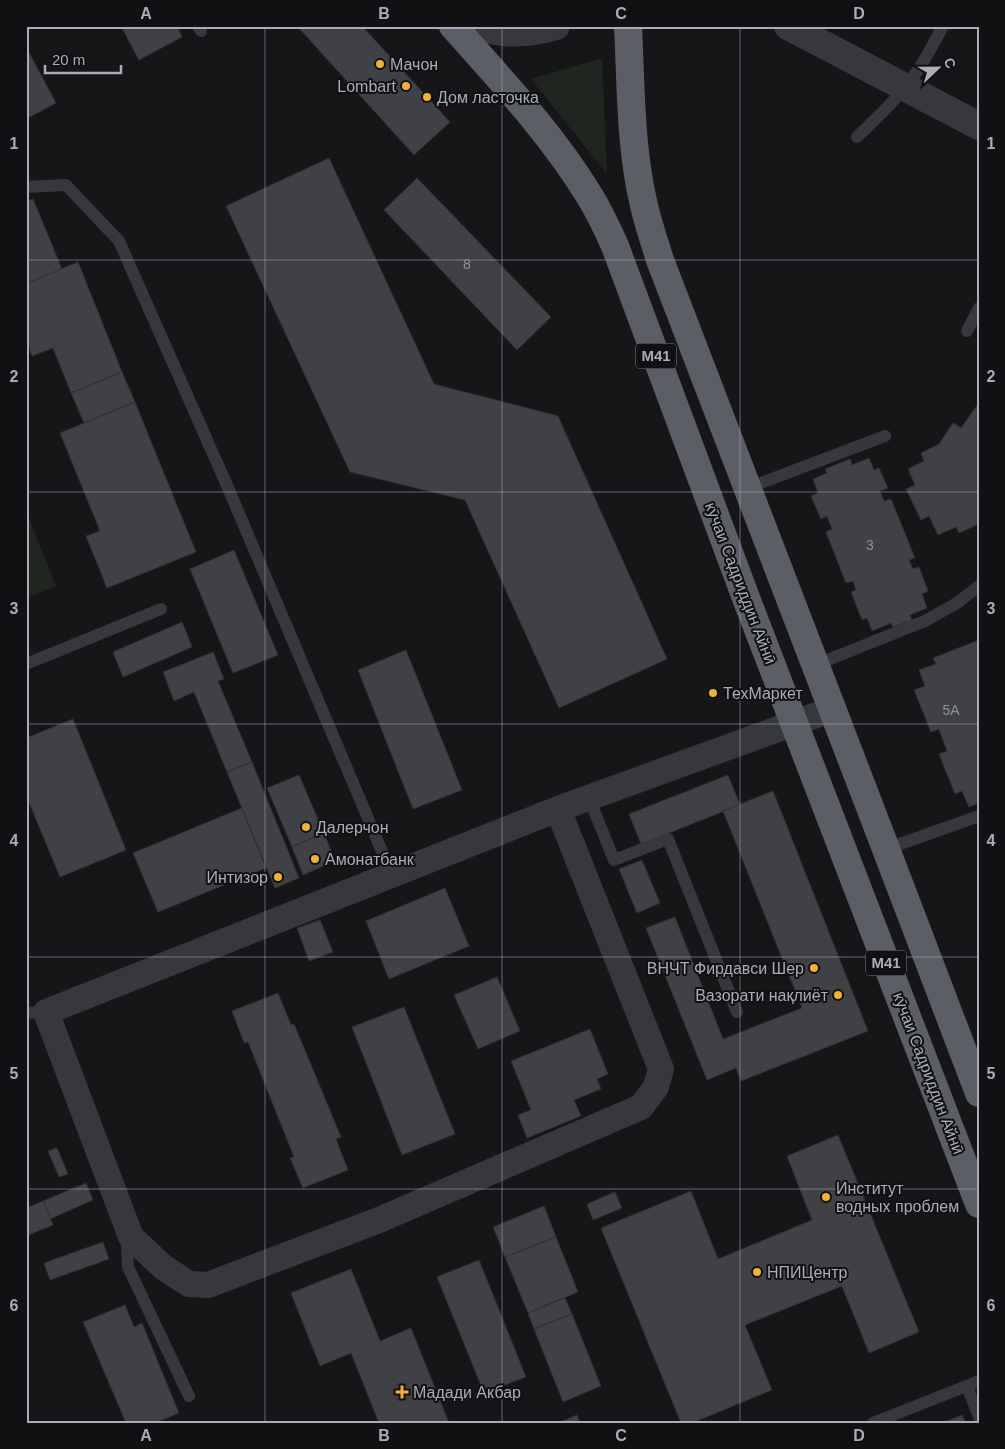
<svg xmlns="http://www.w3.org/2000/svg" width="1005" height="1449" font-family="Arial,sans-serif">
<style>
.green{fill:#1e261f}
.building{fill:#404145;stroke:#303034}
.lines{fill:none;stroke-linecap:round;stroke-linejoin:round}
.service{stroke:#37383d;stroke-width:12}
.minor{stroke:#37383d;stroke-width:26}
.tertiary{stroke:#37383d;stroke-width:28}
.trunk{stroke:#5b5e65;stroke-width:28}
.grid{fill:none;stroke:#a8adb8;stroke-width:1;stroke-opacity:0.55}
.poi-dot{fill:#f2b134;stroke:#111113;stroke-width:2}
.labels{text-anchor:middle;stroke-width:4;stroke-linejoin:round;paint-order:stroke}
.number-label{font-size:14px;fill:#8e929b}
.shield{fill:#111113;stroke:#7b7e86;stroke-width:1}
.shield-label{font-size:15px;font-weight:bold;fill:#a8adb8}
.poi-label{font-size:16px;fill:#a8adb8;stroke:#111113;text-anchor:start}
.street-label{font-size:16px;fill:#a8adb8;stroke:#111113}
.neatline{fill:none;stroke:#a8adb8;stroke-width:2}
.grid-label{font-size:16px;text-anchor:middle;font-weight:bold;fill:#a8adb8}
</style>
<rect width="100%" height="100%" fill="#161618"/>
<g class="green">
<polygon points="602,58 607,174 531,79"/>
<polygon points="26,510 56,586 26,598"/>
</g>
<g class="building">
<polygon points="121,26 177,26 182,37 139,60"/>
<polygon points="297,26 362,26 450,122 414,155"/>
<polygon points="26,47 56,103 26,119"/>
<polygon points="329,158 434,384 558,416 667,659 559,708 465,500 350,472 226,206"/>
<polygon points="417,178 551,317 517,350 384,210"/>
<polygon points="33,199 62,269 26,284 26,202"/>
<polygon points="78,262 122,372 71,393 53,348 32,356 26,341 26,284"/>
<polygon points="122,372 135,402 84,423 71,393"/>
<polygon points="135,402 196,552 107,588 86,536 100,531 60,433"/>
<polygon points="978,404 979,404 979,524 959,533 956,527 938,535 929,516 921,520 906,489 915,485 908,469 924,461 921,453 939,444 953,423 961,428"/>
<polygon points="869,458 874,470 879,468 888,488 880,491 884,501 891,499 915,558 909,560 913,569 919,567 928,591 922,594 927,608 910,615 912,620 893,627 891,623 872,631 867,618 862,620 851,592 856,590 853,581 846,583 826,532 832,529 827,516 821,519 811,496 818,493 813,479 827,473 825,469 850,459 852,465"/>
<polygon points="234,550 278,655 233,673 190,569"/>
<polygon points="182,622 192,647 123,677 113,652"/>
<polygon points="979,640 979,803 969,807 962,791 955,794 939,754 947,751 939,729 931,732 914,690 925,686 919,670 936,664 933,658"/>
<polygon points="406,650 462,790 413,809 358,670"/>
<polygon points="213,652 224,679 218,681 252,762 227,772 194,692 174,701 163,672"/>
<polygon points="73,719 126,850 60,877 26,795 26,738"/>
<polygon points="252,762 299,878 275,888 227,772"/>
<polygon points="299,775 324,833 292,847 267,788"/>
<polygon points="728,775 740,805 641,844 629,814"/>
<polygon points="773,791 868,1031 741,1081 736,1068 707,1080 646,928 675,917 723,1039 802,1008 723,811"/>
<polygon points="242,808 266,868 158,912 133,853"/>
<polygon points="324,833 335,861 303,875 292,847"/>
<polygon points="642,860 660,903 637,913 619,869"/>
<polygon points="445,888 469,946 389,979 366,921"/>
<polygon points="320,920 333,952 309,961 297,928"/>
<polygon points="497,977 520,1031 478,1049 454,995"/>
<polygon points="278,993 291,1025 294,1024 341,1137 336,1139 348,1170 303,1188 290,1158 294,1157 248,1042 244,1043 232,1011"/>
<polygon points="404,1007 455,1134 402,1155 352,1027"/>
<polygon points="590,1029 608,1074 597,1079 601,1089 574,1100 581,1116 527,1138 518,1115 531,1110 511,1061"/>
<polygon points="838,1135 919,1332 869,1353 842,1286 745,1325 772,1390 692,1423 681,1423 601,1228 691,1191 718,1259 812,1220 787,1156"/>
<polygon points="57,1148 68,1174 59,1177 48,1151"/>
<polygon points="86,1183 93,1200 50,1219 43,1201"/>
<polygon points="615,1192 622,1208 593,1220 587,1204"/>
<polygon points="43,1201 53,1225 26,1236 26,1208"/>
<polygon points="544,1206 556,1237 505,1257 493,1227"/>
<polygon points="556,1237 578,1292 528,1313 505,1257"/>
<polygon points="103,1242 109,1259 50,1280 44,1263"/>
<polygon points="479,1260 526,1377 484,1393 437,1277"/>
<polygon points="351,1269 380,1341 411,1328 449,1423 379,1423 351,1353 320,1366 291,1293"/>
<polygon points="565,1298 572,1314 534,1329 528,1313"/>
<polygon points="125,1305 134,1327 142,1323 179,1413 155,1423 126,1423 83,1322"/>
<polygon points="572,1314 601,1386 563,1402 534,1329"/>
<polygon points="577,1415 580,1423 558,1423"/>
<polygon points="962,1415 966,1423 942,1423"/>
</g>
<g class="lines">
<g class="service">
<polyline points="198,26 201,31"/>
<path d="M857,137C877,118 897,99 913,77C925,61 934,43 943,26"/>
<polyline points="26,187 66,185 119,241 229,490 392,875"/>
<polyline points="967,331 979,308"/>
<polyline points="748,488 885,436"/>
<polyline points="26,664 161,609"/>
<polyline points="815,665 925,621 957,603 979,586"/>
<polyline points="589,798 614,860 668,839 737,1012"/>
<polyline points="886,849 979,816"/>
<polyline points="26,1013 46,1012"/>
<polyline points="131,1237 127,1249 128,1267 189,1396"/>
<polyline points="967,1386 979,1417"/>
<polyline points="873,1423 979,1381"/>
</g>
<polyline class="minor" points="558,809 661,1069 656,1087 641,1107 379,1220 208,1285 189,1284 163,1267 131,1237 46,1012 558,809 833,709"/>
<g class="tertiary">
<path d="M474,26C502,35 528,35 556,26"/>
<polyline points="788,26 979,126"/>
</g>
<g class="trunk">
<path d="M453,26C501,80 551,133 589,195C599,211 607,228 615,246L746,598L979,1204"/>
<path d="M628,26C631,84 630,144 643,201C647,221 654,240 660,260L886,849L979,1093"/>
</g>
</g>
<path class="grid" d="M265,26V1423M502,26V1423M740,26V1423M26,260H979M26,492H979M26,724H979M26,957H979M26,1189H979"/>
<g class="poi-dot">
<circle cx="380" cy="64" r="5"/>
<circle cx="406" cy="86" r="5"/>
<circle cx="427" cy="97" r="5"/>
<circle cx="713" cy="693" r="5"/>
<circle cx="306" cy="827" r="5"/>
<circle cx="315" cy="859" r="5"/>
<circle cx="278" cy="877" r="5"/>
<circle cx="814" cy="968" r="5"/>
<circle cx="838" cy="995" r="5"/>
<circle cx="826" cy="1197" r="5"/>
<circle cx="757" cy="1272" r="5"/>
<path d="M399.5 1384.5h5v5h5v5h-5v5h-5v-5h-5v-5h5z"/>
</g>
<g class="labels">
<g class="number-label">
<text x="467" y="269">8</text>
<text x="870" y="550">3</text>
<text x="951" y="715">5A</text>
</g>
<g class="shield">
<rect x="636" y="343.5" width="40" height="25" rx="4"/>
<rect x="866" y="950.5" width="40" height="25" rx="4"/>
</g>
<g class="shield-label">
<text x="656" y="361">M41</text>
<text x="886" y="968">M41</text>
</g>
<g class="poi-label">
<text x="390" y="70">Мачон</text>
<text x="396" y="92" text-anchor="end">Lombart</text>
<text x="437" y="103">Дом ласточка</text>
<text x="723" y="699">ТехМаркет</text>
<text x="316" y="833">Далерчон</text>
<text x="325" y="865">Амонатбанк</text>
<text x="268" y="883" text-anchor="end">Интизор</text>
<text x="804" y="974" text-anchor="end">ВНЧТ Фирдавси Шер</text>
<text x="828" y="1001" text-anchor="end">Вазорати нақлиёт</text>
<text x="836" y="1194">Институт<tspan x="836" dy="18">водных проблем</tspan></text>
<text x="767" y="1278">НПИЦентр</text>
<text x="413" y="1398">Мадади Акбар</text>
</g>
<g class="street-label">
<text transform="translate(741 583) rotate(69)" y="6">кӯчаи Садриддин Айнӣ</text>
<text transform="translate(929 1073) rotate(69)" y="6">кӯчаи Садриддин Айнӣ</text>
</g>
</g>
<rect width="1005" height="1449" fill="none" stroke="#111113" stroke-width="55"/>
<g transform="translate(938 68) rotate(68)" stroke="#111113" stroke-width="4" paint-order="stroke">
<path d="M0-4L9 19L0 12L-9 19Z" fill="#a8adb8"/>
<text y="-8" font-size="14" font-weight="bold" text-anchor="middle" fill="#a8adb8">С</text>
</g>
<path d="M45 65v8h76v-8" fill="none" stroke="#a8adb8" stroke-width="2.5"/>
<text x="52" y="65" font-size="15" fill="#a8adb8" stroke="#111113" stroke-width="4" paint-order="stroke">20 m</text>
<rect x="28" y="28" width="950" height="1394" class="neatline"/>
<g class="grid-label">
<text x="146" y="19">A</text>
<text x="384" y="19">B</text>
<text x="621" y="19">C</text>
<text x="859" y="19">D</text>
<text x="14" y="149">1</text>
<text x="991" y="149">1</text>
<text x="14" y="382">2</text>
<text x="991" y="382">2</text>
<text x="14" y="614">3</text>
<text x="991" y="614">3</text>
<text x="14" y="846">4</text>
<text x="991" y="846">4</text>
<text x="14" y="1079">5</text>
<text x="991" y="1079">5</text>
<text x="14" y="1311">6</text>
<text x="991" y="1311">6</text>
<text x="146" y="1441">A</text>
<text x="384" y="1441">B</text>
<text x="621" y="1441">C</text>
<text x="859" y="1441">D</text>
</g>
</svg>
